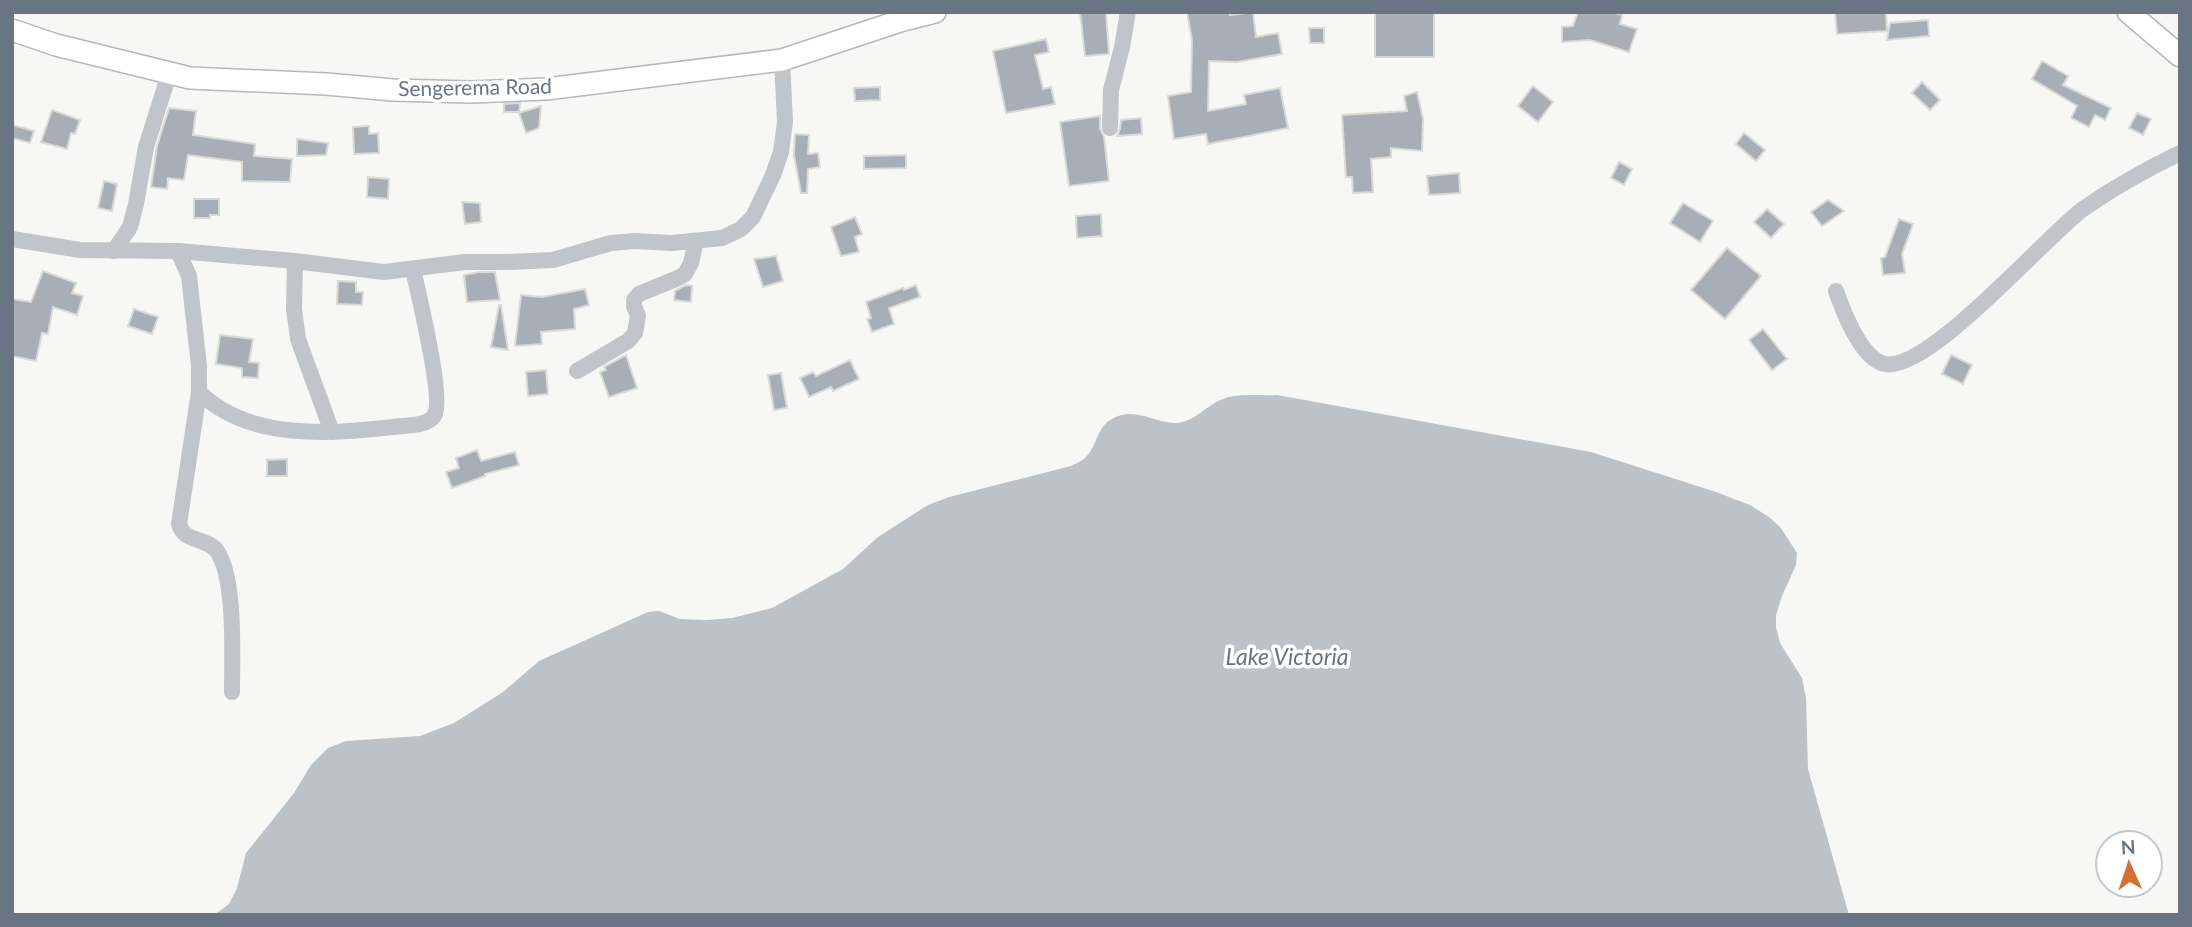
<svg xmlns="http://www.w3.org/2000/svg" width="2192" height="927" font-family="Lato,sans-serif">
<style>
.water{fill:#bbc3c9}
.building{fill:#a8aeb5;stroke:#d9d9d8;stroke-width:2}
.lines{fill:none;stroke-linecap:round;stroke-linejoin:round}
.secondary-casing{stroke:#b4b8bd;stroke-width:24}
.minor{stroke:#c1c4c8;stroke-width:16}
.secondary{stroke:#fff;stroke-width:21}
.labels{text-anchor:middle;stroke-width:7;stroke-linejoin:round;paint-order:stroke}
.street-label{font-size:21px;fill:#697584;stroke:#fff}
.water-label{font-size:23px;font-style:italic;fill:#65757f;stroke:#fff}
</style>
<rect width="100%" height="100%" fill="#f7f8f5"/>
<path class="water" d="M1277,395L1591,452L1716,492L1750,505L1769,517L1781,528L1797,553L1796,565L1782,596L1776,615V627L1780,643L1802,678L1806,698L1808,769L1849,915H214L229,904L237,888L246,853L294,793L311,765L328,748L346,741L420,736L454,723L503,692L539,661L648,612L659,611L680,619L707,620L732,618L772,608L843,569L878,537L928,505L949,497L1071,466C1075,464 1082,461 1085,458C1097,447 1097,426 1112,419C1136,406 1153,423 1175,423C1194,423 1206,405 1223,399C1238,393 1260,396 1277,395Z"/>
<g class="building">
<polygon points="1080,12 1106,12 1109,54 1085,56"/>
<polygon points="1187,12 1230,12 1230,15 1253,12 1256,37 1278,33 1282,54 1237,62 1209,61 1208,111 1246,104 1244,95 1280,88 1288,128 1208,144 1206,134 1174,139 1168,96 1191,92 1192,40"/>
<rect x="1375" y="12" width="59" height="45"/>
<polygon points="1578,12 1612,12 1622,15 1620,24 1637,29 1629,52 1590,40 1562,42 1562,27 1573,26"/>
<polygon points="1835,12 1886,12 1887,31 1837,34"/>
<polygon points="1928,20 1929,36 1887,40 1890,23"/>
<polygon points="1309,28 1324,28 1324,43 1310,43"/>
<polygon points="1046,39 1049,52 1035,55 1043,89 1051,87 1055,104 1006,113 993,51"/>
<polygon points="2042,61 2068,76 2063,85 2111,108 2105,120 2095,115 2089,127 2071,118 2077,106 2032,79"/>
<polygon points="1922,82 1940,100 1930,110 1912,93"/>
<polygon points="1533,86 1553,102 1538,122 1518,106"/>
<polygon points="880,87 880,100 855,101 854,88"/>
<polygon points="1417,92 1423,119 1422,151 1391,148 1391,157 1371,159 1373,192 1353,193 1352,177 1346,177 1342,115 1407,111 1404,96"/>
<polygon points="520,103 519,112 504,112 504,104"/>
<polygon points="541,106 539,128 526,133 519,113"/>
<polygon points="169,108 196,111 193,135 255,144 254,156 292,159 290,182 242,181 242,162 188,155 184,180 168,178 167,189 151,187 157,146"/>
<polygon points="52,110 80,120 75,134 71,133 67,149 41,142"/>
<polygon points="2137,113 2151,119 2143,135 2129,128"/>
<polygon points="1100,116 1100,128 1104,137 1109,181 1069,186 1060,122"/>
<polygon points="1141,118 1142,134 1117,136 1120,129 1121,120"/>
<polygon points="12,125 34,131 30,143 12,138"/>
<polygon points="369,126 369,134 378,133 379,153 354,154 353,127"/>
<polygon points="1744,133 1765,150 1756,161 1736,144"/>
<polygon points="795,134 809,135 808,154 818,153 820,167 808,169 807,193 801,193 794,155"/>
<polygon points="297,139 328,143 326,155 297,156"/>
<polygon points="906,155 906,168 864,169 864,156"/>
<polygon points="1619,162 1632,169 1624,185 1611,178"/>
<polygon points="1459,173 1460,193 1429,195 1427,176"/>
<polygon points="368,177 389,179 388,199 367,197"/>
<polygon points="104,181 117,184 112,211 98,208"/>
<polygon points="194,199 219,199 219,215 210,215 210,218 194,218"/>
<polygon points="1828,200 1844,211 1822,226 1811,212"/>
<polygon points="462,202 480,203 481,222 465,224"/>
<polygon points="1683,203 1713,221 1700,242 1670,223"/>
<polygon points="1767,209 1784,224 1771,238 1754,222"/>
<polygon points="1101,214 1102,236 1077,238 1076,216"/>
<polygon points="855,217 862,234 855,237 859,252 841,256 831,227"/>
<polygon points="1899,219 1913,224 1902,254 1905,273 1883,275 1881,258 1885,257"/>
<polygon points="1727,248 1761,276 1725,319 1691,290"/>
<polygon points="776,256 783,281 763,287 754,259"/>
<polygon points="43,271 76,283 72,293 83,296 77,315 53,307 48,334 42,333 36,361 12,356 12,299 31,302"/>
<polygon points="480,272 495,272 500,300 467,302 464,275"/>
<polygon points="338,281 356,282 356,292 363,292 362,305 337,304"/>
<polygon points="686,285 692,286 691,302 674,300 675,291"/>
<polygon points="916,285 920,297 889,308 894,324 872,332 867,319 871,318 866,302 903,288 904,290"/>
<polygon points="585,289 589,305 574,309 575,329 541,332 542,344 515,346 521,295 542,297"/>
<polygon points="499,305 501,305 508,350 491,347"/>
<polygon points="134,309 158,317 152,334 128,326"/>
<polygon points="1763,329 1787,359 1772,370 1749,340"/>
<polygon points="220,335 253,339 249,362 259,363 258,378 242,377 242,368 216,364"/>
<polygon points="626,355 637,388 609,397 600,372 606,370 604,367"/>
<polygon points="1951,355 1972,365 1963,384 1942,374"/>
<polygon points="850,360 859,379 833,391 831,387 809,397 800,378 813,372 816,376"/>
<polygon points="546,370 548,394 528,396 526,372"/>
<polygon points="781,373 787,408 774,410 768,375"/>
<polygon points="477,450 481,461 515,452 519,465 485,474 485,476 452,488 446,472 459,468 456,458"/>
<polygon points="287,459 287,476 267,476 267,460"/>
</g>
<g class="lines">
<g class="secondary-casing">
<g id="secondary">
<polyline points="2128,12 2180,56"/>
<polyline points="12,30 56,45 190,78 326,84 393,90 471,92 546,89 782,60 903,20 935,12"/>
</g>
</g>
<g class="minor">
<polyline points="1110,128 1111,90 1122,47 1128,12"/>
<polyline points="12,239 80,250 178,251 295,261 384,272 465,262 509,262 553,260 611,243 635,241 672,243 722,238 741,229 753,217 773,175 781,152 785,122 782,60"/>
<polyline points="114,251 130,227 136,204 146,147 169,74"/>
<path d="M178,251L189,276L199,366V392L179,524C184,543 207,537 217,551C236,579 232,657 232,692"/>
<polyline points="295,261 294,309 298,339 332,432"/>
<path d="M1836,291C1843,311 1861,359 1885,364C1928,373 2046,236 2083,209C2113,188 2147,169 2180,153"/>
<polyline points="577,371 628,341 635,333 638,316 634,306 634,300 639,294 678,278 685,274 691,263 696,241"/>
<path d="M199,392C249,441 330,434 393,427C405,425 426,427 434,416C445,401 418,293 413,269"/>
</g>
<use href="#secondary" class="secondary"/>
</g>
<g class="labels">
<g class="street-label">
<text transform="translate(475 88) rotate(-1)" y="7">Sengerema Road</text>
</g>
<g class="water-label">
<text x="1287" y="665">Lake Victoria</text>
</g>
</g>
<rect width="2192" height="927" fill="none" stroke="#697584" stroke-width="28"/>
<g transform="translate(2129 864) rotate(357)"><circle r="33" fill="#ffffff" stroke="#c3c8ce" stroke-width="2"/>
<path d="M0-5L12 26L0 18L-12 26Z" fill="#d47139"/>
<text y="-10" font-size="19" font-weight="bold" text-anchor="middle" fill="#697584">N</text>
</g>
</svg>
